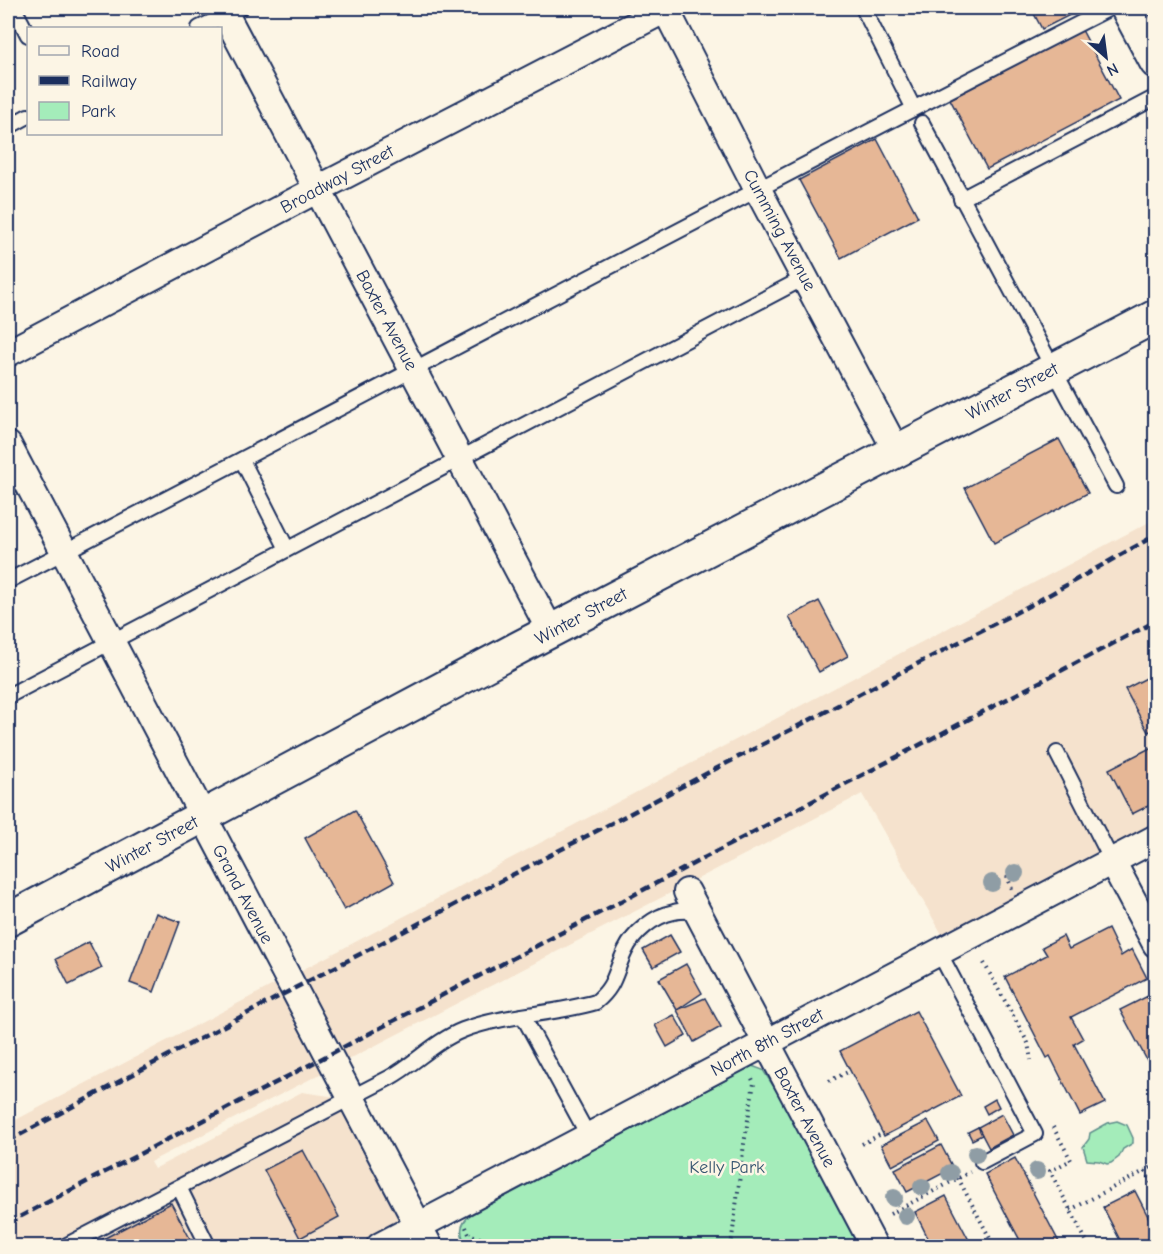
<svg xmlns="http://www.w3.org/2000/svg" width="1163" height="1254" font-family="'Comic Neue',sans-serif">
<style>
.built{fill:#f5e2cd}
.green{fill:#a4ecba;stroke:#608e8c;stroke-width:1.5}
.building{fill:#e6b796;stroke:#1b2f5e;stroke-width:1.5}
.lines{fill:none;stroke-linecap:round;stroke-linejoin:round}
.service-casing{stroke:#1b2f5e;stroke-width:18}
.minor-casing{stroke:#1b2f5e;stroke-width:30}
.tertiary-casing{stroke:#1b2f5e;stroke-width:36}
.path{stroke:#1b2f5e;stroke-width:4;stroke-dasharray:1.5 4.5;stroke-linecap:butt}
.service{stroke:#fcf5e5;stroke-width:14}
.minor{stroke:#fcf5e5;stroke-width:26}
.tertiary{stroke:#fcf5e5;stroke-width:32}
.rail{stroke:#1b2f5e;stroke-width:4.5;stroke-dasharray:9 4.5;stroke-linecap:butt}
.tree{fill:#8f9da5}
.labels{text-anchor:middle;stroke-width:5;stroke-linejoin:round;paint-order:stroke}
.street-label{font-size:18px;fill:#1b2f5e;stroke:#fcf5e5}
.park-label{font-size:18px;fill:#365570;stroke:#fcf5e5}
</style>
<rect width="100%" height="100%" fill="#fcf5e5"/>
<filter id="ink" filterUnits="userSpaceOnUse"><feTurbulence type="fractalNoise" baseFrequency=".0167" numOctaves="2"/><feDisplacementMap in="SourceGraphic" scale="12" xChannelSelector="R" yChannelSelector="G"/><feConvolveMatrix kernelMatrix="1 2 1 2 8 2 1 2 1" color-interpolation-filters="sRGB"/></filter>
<g filter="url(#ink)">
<polygon class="built" points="1155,519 1155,824 943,936 862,794 150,1162 154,1169 302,1092 350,1099 418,1227 380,1246 8,1246 8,1124 422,907 502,863"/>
<g class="green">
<path d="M752,1066L763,1070L785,1104L860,1246H466C460,1233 459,1225 470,1215Z"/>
<polygon points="1117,1121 1127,1125 1133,1138 1133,1143 1123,1149 1119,1157 1111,1163 1107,1164 1099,1161 1087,1160 1083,1147 1089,1139 1090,1133 1108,1123"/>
</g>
<g class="building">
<polygon points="1031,8 1069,8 1072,14 1042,29"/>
<polygon points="1082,30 1119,100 987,169 950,99"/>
<polygon points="877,139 918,217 841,258 799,180"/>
<polygon points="1059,439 1088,493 994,543 965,488"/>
<polygon points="819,601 848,656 819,672 789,617"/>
<polygon points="1156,673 1156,729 1148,732 1125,689"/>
<polygon points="1156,745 1156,802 1132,814 1109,769"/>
<polygon points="355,810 394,882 344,910 305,838"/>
<polygon points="156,913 180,922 154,992 130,983"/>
<polygon points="1108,929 1121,956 1132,949 1147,978 1071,1017 1083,1039 1074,1044 1105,1103 1080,1115 1050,1056 1047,1058 1005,977 1047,955 1042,947 1063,936 1069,949"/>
<polygon points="670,935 680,952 653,967 643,950"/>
<polygon points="89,942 102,968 69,985 56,959"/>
<polygon points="686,964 702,993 677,1010 659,979"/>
<polygon points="1154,993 1156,996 1156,1077 1120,1010"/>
<polygon points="705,998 721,1027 694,1042 677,1010"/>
<polygon points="916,1011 961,1096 884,1136 840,1051"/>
<polygon points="674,1015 686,1036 667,1047 655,1025"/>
<polygon points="995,1099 999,1107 987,1114 983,1106"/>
<polygon points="1002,1114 1013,1135 989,1148 978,1127"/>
<polygon points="928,1121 939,1141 892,1166 881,1145"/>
<polygon points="978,1127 982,1135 972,1140 968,1132"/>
<polygon points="941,1145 953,1168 907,1192 895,1169"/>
<polygon points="303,1150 339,1217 300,1238 264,1170"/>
<polygon points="1015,1158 1061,1246 1023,1246 985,1174"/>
<polygon points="1135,1191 1156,1232 1156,1246 1123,1246 1103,1207"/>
<polygon points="946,1196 972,1246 932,1246 915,1212"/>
<polygon points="171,1203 194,1246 90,1246"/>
</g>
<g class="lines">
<g class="service-casing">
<g id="service">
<polyline points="14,8 28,35"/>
<polyline points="863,8 913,107"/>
<polyline points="199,28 240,8"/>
<polyline points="922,123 1116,486"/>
<polyline points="8,127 28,116"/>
<polyline points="961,199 1156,97"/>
<polyline points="242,460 287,549"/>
<path d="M8,581C376,391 741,195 1110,8"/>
<polyline points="8,696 804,278"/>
<polyline points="1057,753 1112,861"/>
<polyline points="939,952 1035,1134 982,1162"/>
<polyline points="523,1016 589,1137"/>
<polyline points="179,1187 208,1246"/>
<path d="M65,1246L389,1078C415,1064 435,1041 463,1030C505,1014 552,1015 596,1002C616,985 614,974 625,951C634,932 654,916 674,912C681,910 690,911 698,911"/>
</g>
</g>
<g class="minor-casing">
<g id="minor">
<polyline points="222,8 551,632"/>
<polyline points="665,8 757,188 897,452"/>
<polyline points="8,353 318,189 668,8"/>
<polyline points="8,445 429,1246"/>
<polyline points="1112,861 1156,944"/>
<polyline points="687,892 874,1246"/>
<polyline points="380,1246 1156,838"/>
</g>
</g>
<g class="tertiary-casing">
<g id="tertiary">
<polyline points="1127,8 1156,62"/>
<polyline points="8,920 520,647 1156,316"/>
</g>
</g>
<g class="path">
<polyline points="1007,876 1012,889"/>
<polyline points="984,963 1028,1043 1031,1060"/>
<polyline points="829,1081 850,1071"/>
<polyline points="1053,1127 1071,1160 1050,1171 1089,1246"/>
<polyline points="862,1144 883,1133"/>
<polyline points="1145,1171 1156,1191"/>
<polyline points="958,1178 994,1246"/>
<polyline points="1070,1210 1156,1165"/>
<polyline points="890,1214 970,1172"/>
<polyline points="466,1227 469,1234 501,1246"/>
<polyline points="731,1246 744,1144 754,1083 751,1076"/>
</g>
<use href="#service" class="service"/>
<use href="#minor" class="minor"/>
<use href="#tertiary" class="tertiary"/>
<g class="rail">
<polyline points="8,1141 293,989 1038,601 1156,535"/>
<polyline points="8,1223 1156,621"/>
</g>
</g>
<g class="tree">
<circle cx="1015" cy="873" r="9"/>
<circle cx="992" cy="883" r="9"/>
<circle cx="976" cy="1154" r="9"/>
<circle cx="1037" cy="1171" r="9"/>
<circle cx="950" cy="1173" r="9"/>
<circle cx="922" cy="1187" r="9"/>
<circle cx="894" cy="1198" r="9"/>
<circle cx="906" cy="1216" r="9"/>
</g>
</g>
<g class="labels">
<g class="street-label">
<text transform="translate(337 179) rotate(-28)" y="6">Broadway Street</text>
<text transform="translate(780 230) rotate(62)" y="6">Cumming Avenue</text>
<text transform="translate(387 320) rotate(62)" y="6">Baxter Avenue</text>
<text transform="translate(1012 391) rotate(-28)" y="6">Winter Street</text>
<text transform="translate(581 616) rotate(-28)" y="6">Winter Street</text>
<text transform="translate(152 844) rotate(-28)" y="6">Winter Street</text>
<text transform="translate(243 894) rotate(62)" y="6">Grand Avenue</text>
<text transform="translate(767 1042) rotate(-28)" y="6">North 8th Street</text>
<text transform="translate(805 1117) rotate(62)" y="6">Baxter Avenue</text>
</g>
<g class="park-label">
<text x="727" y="1173">Kelly Park</text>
</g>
</g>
<rect width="1163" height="1254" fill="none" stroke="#fcf5e5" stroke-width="30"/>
<rect x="15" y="15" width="1133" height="1224" fill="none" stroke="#1b2f5e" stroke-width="2" filter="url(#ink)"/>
<rect x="27" y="27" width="195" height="108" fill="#fcf5e5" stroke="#a2a6af" stroke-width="1.5"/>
<rect x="39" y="46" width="30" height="9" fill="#fcf5e5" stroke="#a2a6af" stroke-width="1.5"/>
<text x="81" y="57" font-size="18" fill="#1b2f5e">Road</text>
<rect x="39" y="76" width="30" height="9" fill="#1b2f5e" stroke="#a2a6af" stroke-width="1.5"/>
<text x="81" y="87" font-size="18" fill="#1b2f5e">Railway</text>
<rect x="39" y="102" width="30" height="18" fill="#a4ecba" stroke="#a2a6af" stroke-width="1.5"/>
<text x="81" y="117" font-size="18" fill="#1b2f5e">Park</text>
<g transform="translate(1106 57) rotate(152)" stroke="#fcf5e5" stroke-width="4.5" paint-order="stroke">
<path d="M0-4.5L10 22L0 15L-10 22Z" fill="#1b2f5e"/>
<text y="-9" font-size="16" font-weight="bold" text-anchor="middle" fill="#1b2f5e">N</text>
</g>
</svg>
